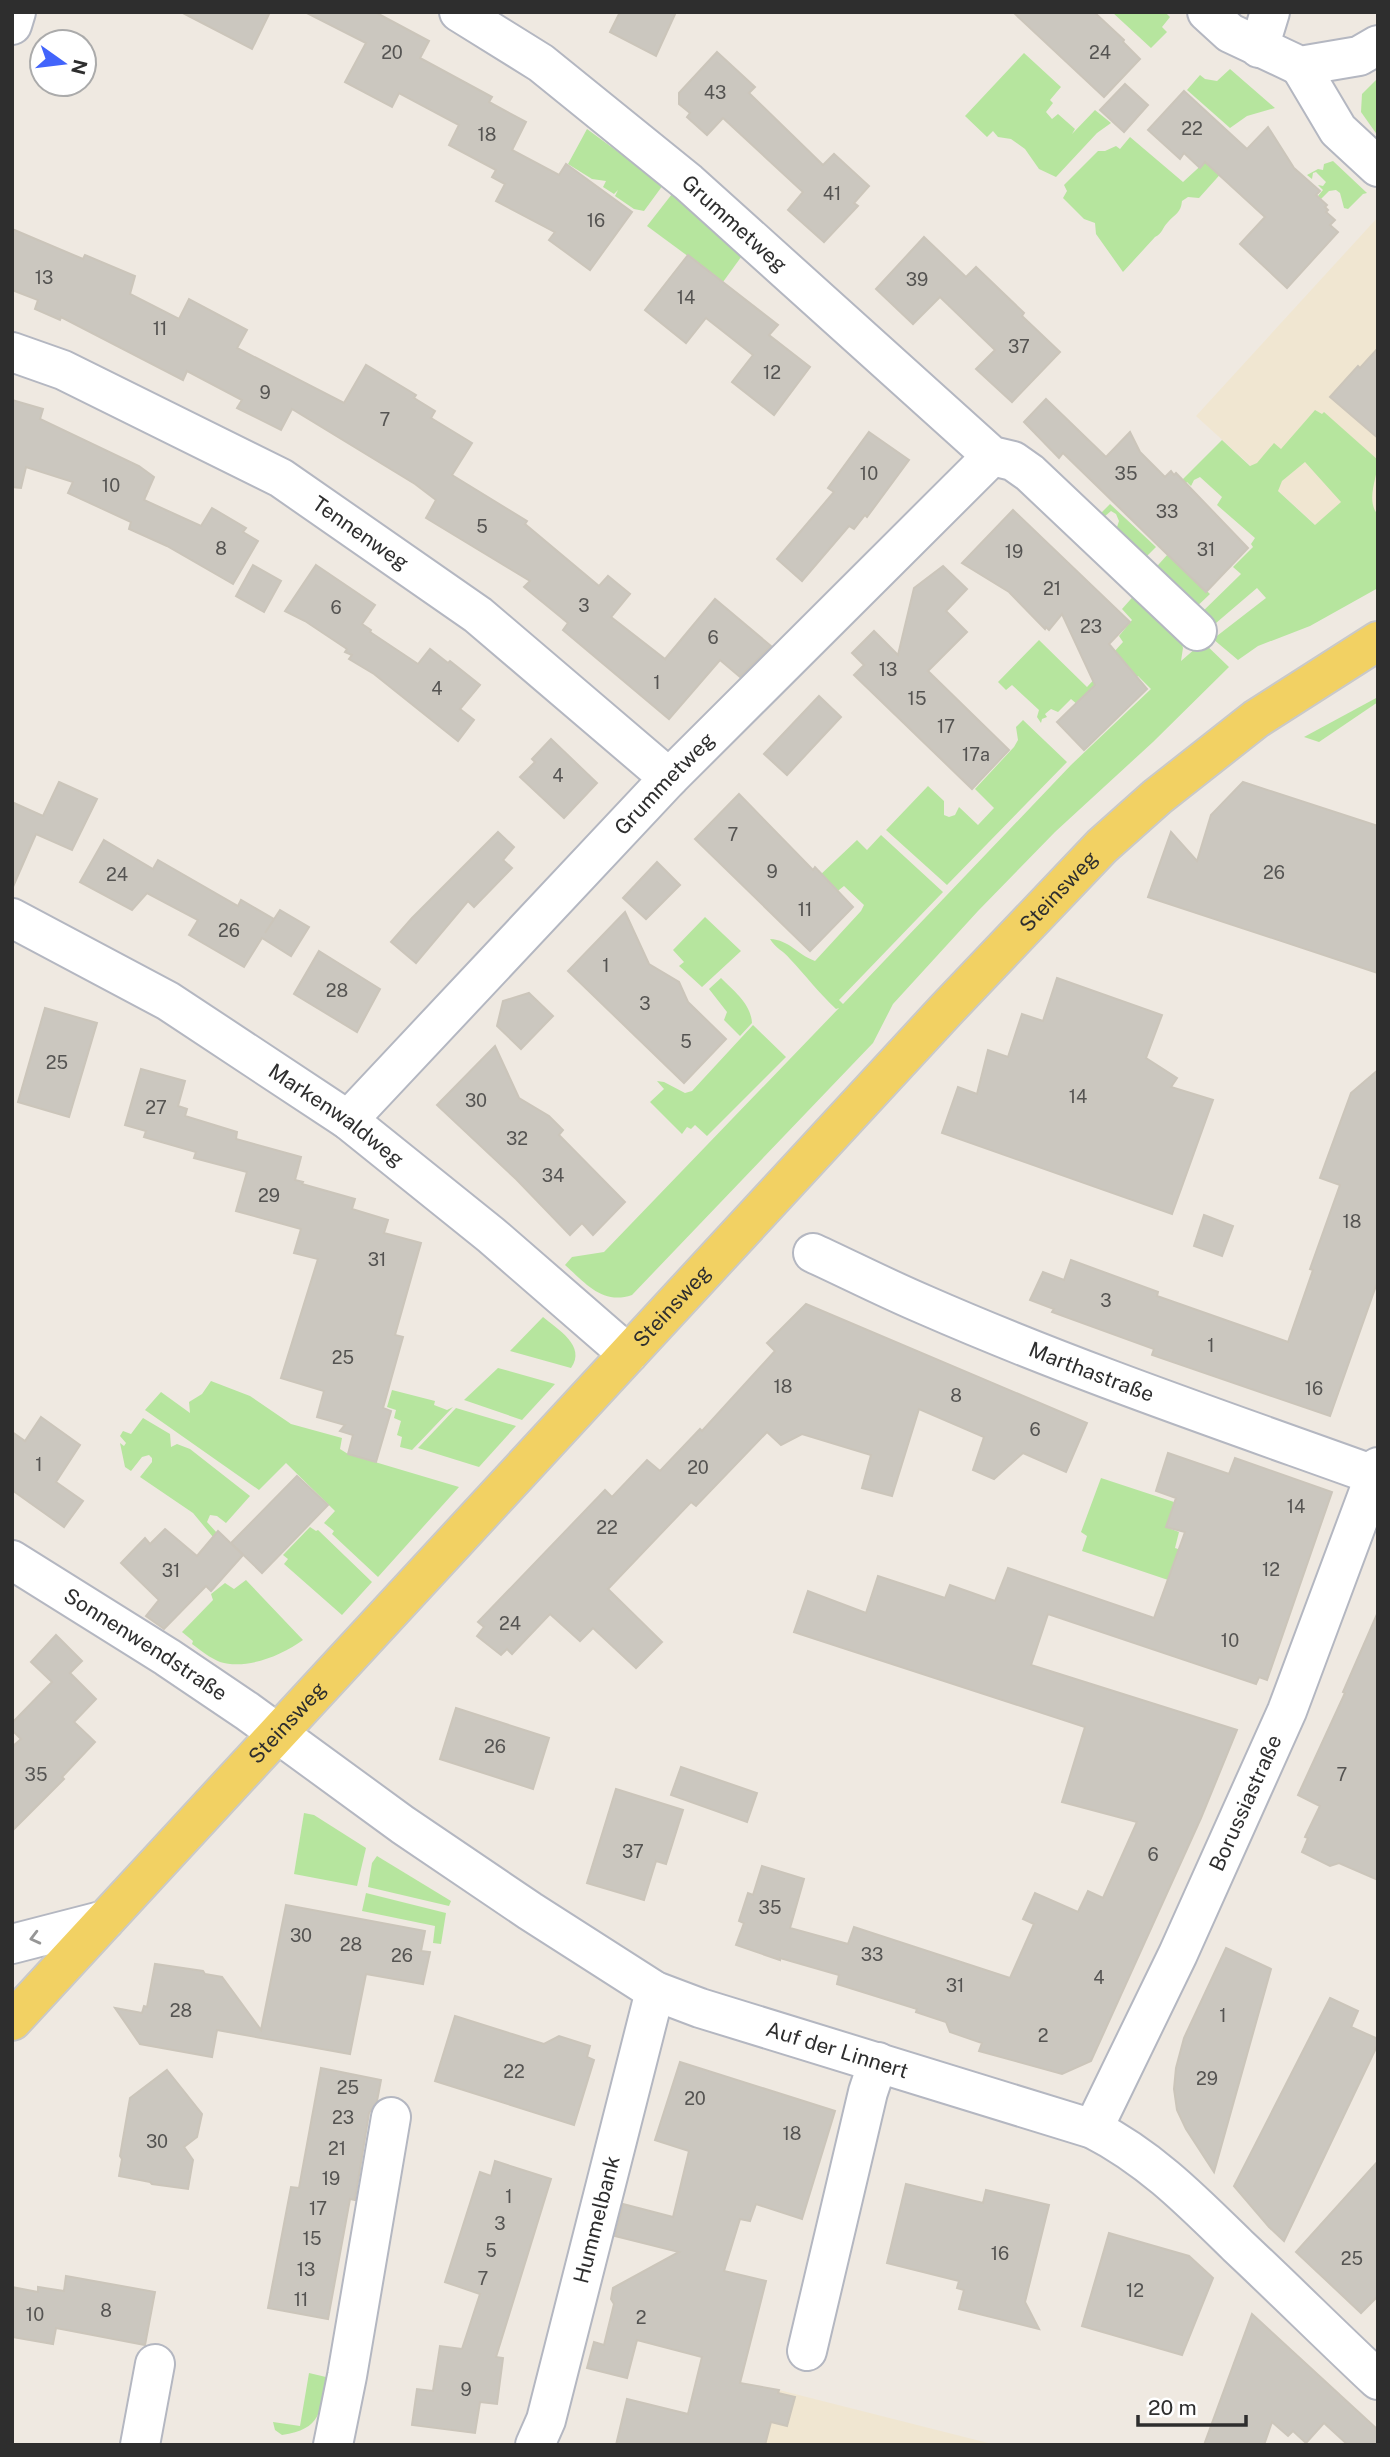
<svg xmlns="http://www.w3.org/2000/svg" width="1390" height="2457" font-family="'Public Sans',sans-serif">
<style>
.education{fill:#f0e6d1}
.green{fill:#b6e59e;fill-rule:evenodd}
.building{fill:#cbc7bf;stroke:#cbc5ba;stroke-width:2}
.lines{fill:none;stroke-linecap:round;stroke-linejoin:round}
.minor-casing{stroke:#b4b7c1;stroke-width:42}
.major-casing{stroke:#c9c9c9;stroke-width:42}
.minor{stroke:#fff;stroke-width:38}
.major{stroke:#f2d163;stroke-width:38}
.oneway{stroke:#969696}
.labels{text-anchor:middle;stroke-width:7;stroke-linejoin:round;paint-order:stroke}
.number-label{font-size:18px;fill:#555452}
.street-label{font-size:21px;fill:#2e2e2e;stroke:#fff}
</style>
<rect width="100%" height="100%" fill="#efe9e1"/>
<g class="education">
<polygon points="1378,217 1378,582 1196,416"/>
<polygon points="779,2390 996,2445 765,2445"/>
</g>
<g class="green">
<polygon points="1112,12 1165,12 1170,17 1162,27 1167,32 1151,48"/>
<polygon points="1024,53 1061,87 1050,100 1053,103 1046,112 1052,119 1058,114 1075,129 1072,134 1095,110 1111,123 1097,133 1056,177 1039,169 1025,149 1011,139 998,137 993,131 987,137 965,116"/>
<polygon points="1230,69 1275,108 1247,116 1230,128 1187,90 1200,75 1205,79 1217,81"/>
<polygon points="1378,78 1378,136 1361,112 1362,94"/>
<polygon points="587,129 663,185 644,211 634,209 615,196 618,190 614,194 603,187 606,181 592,179 568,164"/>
<path d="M1130,137L1183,182L1220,148L1233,160L1199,198L1188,197L1182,201C1181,213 1175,214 1168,222C1162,228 1163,233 1155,237L1123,272L1096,234L1095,223L1084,219L1063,198L1067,191L1064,185L1098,151H1105L1116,146L1120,149Z"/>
<polygon points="1333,161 1367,193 1363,194 1348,209 1344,208 1340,193 1336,190 1329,191 1321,199 1318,196 1323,190 1318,185 1323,186 1326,182 1316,172 1313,173 1312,179 1307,175 1318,169 1323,170 1324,164"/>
<polygon points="672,194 744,253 723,282 647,226"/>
<path d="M1315,410L1322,414L1324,412L1378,460C1378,477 1365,500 1378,515V588L1310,626L1258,646L1238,660L1213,639L1266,598L1257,588L1209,629L1197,617L1241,574L1233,567L1253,547L1251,544L1255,538L1217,505L1222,497L1200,477L1194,480L1191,486L1187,482L1183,486L1179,483L1222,440L1250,466L1257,463L1274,443L1281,449ZM1305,462L1341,502L1315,525L1278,491L1282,481Z"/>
<polygon points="1110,504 1156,547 1139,564 1116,530 1119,521 1116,514 1111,511 1097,523 1094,520"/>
<polygon points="1168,554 1210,594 1191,612 1150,574"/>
<path d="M1138,591L1180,638L1183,648L1181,661L1203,642L1229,667L1153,742L1055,832L978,911L893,1004L873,1043L632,1295C603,1305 586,1284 565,1265L572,1257L604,1252L839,1008L836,1009C819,993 806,976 790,959C784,951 775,948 770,939C790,940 796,954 815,961L861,911L864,905L844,886L834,894L818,877L857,840L867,850L881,835L943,892L839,1000L843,1004L1071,765L1151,689L1138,676L1078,705L1071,699L1058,712L1051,709L1045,714L1047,717L1042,719L1041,723L1037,717L1039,710L1012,685L1006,690L998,682L1039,640L1087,687L1116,656L1113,653L1123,642L1119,636L1132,620L1122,609Z"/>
<polygon points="1378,697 1378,702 1319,742 1304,737"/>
<polygon points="1023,720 1067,762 947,885 886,830 928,786 944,801 944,815 949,817 955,815 959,807 978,825 994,808 975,789 1014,747 1018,740 1016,727"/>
<polygon points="705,917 741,951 702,987 679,966 684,962 673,950"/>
<path d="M721,978C734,991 751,1004 752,1023L740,1036L724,1020L727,1012L709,989Z"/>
<polygon points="753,1025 786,1057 707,1136 695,1125 691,1129 687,1127 682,1134 650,1102 664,1089 657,1081 664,1082 685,1093 692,1091"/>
<path d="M543,1317C557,1329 587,1346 571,1368L510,1351Z"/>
<polygon points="498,1368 555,1384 522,1420 464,1400"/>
<polygon points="211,1381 250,1396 291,1424 342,1438 340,1449 348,1454 459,1487 378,1577 332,1534 334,1531 324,1523 335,1511 286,1463 259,1490 145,1410 161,1392 190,1413 189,1402 202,1394"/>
<polygon points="392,1390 435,1401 434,1405 447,1410 453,1407 412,1450 400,1447 402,1437 397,1435 401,1421 394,1418 396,1410 387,1407"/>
<polygon points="456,1408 516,1426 479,1467 418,1448"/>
<polygon points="143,1418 170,1434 171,1447 177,1444 190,1449 250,1496 226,1523 217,1516 210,1515 207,1522 217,1533 213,1537 193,1513 140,1477 152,1462 152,1458 149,1455 142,1457 131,1471 125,1467 120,1443 124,1446 126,1443 120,1436 123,1431 131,1434"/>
<polygon points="1101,1478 1174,1502 1166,1527 1179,1532 1175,1548 1184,1551 1174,1582 1082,1551 1087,1536 1081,1532"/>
<polygon points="310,1527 316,1531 318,1530 372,1582 342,1615 284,1564 288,1559 283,1555"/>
<path d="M246,1580L303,1640C281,1656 246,1670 220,1662C210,1658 200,1650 192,1644L193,1641L182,1632L213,1600L211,1594L225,1583L234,1589Z"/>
<polygon points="304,1813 314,1815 366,1848 357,1886 294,1874"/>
<polygon points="377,1856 451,1901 449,1906 368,1887 372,1863"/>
<polygon points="366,1893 446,1913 441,1944 433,1943 435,1926 362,1911"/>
<path d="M309,2373L326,2377C320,2412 322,2429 282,2435L275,2430L273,2422L300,2426Z"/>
</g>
<g class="building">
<polygon points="181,12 270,12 252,49"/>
<polygon points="305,12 375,12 429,41 420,58 492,97 489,102 526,122 512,150 559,175 566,164 632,212 590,270 549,240 555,232 496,201 505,184 492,177 496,170 449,145 459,125 399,93 392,107 345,82 366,43"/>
<polygon points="620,12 676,12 656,56 610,32"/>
<polygon points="1013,12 1094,12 1124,40 1123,42 1140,59 1104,97"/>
<polygon points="717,52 755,87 749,93 823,165 834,154 869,186 854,203 858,206 824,242 788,210 803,192 723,118 707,135 687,117 690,113 679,104 679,93"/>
<polygon points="1125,84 1148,105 1124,132 1100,110"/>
<polygon points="1184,91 1247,149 1268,127 1294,168 1320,191 1316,195 1327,205 1325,207 1328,210 1326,212 1335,220 1330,225 1338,232 1287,288 1240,244 1265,217 1205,162 1200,168 1184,153 1180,159 1148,130"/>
<polygon points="12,229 83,259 85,255 135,276 130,294 179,319 189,299 247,330 237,348 344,403 366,365 416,395 414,398 435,411 431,418 472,443 452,475 527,521 525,524 599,586 608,576 630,594 611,617 665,659 715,599 771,646 740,677 720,660 669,719 563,630 568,623 524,587 530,581 426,518 436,500 415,484 292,409 281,430 237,408 242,400 187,371 183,380 61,317 60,320 35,309 38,300 12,290"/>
<polygon points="924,237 966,277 976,267 1024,313 1022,316 1060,352 1012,402 976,369 995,350 940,297 913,324 876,289"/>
<polygon points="688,255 778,325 769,335 810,367 774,415 732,382 753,355 706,318 686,343 645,310"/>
<polygon points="1378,348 1378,438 1330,397 1358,366 1360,368"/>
<polygon points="1046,399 1106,457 1130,432 1140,452 1165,477 1171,471 1174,475 1176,473 1248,548 1206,592 1063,453 1059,458 1024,422"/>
<polygon points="12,400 43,409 40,419 139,466 154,477 144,500 201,526 212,508 246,528 243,532 258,541 233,584 167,546 129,529 131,522 68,493 73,482 26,467 21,488 12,487"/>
<polygon points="869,432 909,460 867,517 865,515 854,529 849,526 802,581 777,559 834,492 828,488"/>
<polygon points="1013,510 1130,622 1109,644 1147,689 1084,750 1057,722 1095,685 1062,614 1049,630 1046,627 1045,629 1009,592 962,563"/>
<polygon points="253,565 281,581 264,612 236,596"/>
<polygon points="316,565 375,605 362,624 371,630 370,632 418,664 430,649 448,663 450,661 480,685 460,709 474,720 458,741 374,674 349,659 352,655 345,652 347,649 305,621 285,611"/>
<polygon points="943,566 967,589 946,611 967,632 928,671 1009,750 972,789 854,675 864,665 852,653 874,631 898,655 914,588"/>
<polygon points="819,696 841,717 787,775 764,754"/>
<polygon points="551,739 597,783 564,818 520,777 535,762 532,759"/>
<polygon points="59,782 97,799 72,850 36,834 12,889 12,802 43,816"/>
<polygon points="1243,782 1378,826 1378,973 1148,897 1171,832 1197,861 1211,815"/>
<polygon points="739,794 813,870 815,867 853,907 810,951 695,839"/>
<polygon points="498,832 514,847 503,860 512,868 474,907 468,901 416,963 391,942 412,918"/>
<polygon points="104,840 153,869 158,860 238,906 241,900 274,919 265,933 280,910 309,927 291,956 262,938 244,967 189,935 198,920 147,893 132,910 80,882"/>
<polygon points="657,862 680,885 646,919 623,898"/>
<polygon points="625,912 649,964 679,982 688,1002 726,1039 684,1083 568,971"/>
<polygon points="319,951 380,989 357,1032 294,994"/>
<polygon points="1057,978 1162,1015 1146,1058 1177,1078 1171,1087 1213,1100 1172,1214 942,1133 958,1087 977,1094 988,1050 1008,1057 1022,1014 1043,1021"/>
<polygon points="529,993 553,1016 521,1049 497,1026 503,1001"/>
<polygon points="45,1008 97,1023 69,1117 18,1102"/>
<polygon points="495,1046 519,1098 549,1116 563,1130 559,1135 625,1202 593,1235 582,1223 570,1235 516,1179 437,1105"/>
<polygon points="141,1069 185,1081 178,1106 187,1109 185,1116 237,1132 236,1139 301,1157 295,1180 303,1182 302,1184 355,1199 352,1209 388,1220 384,1233 421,1243 395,1335 403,1337 383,1408 391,1411 376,1462 348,1454 353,1435 340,1431 345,1425 317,1417 324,1391 281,1378 318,1259 294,1253 301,1229 236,1211 247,1172 194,1158 196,1152 144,1137 146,1131 125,1125"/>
<polygon points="1378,1070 1378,1280 1330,1416 1152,1355 1154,1349 1052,1312 1054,1309 1030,1300 1043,1272 1064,1280 1071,1260 1158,1292 1157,1296 1288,1342 1313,1270 1310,1269 1340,1185 1320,1178 1351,1093"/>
<polygon points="1204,1215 1233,1226 1222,1256 1194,1246"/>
<polygon points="806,1304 1087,1423 1066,1472 1023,1453 994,1479 973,1470 984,1437 919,1409 892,1496 862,1488 871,1455 802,1434 781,1445 767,1432 696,1506 691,1502 608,1589 662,1642 636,1668 593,1628 580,1641 550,1614 512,1654 507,1649 501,1655 477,1636 484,1627 478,1622 605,1490 612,1497 647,1460 660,1471 700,1429 702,1431 775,1351 767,1343"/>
<polygon points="41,1417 80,1445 56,1482 83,1501 64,1527 12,1490 12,1432 25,1441"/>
<polygon points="1168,1453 1229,1474 1235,1458 1332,1492 1267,1680 1259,1677 1256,1684 1048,1614 1031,1665 1237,1730 1201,1818 1091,2061 1062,2074 979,2051 982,2043 950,2032 946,2022 916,2012 917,2009 837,1984 839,1975 780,1958 780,1960 736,1945 744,1923 739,1921 748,1893 753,1895 762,1866 804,1879 790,1928 848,1944 854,1927 1010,1978 1034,1924 1023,1919 1035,1893 1078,1912 1088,1891 1103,1898 1137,1822 1062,1802 1085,1727 794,1632 808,1591 866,1613 878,1576 945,1598 950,1585 995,1601 1008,1568 1154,1618 1185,1532 1166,1527 1176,1498 1156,1491"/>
<polygon points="297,1476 328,1505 262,1573 231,1543"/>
<polygon points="165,1529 197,1556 218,1531 243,1555 211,1591 206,1586 164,1629 146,1616 159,1600 121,1563 145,1538 150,1544"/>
<polygon points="1378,1612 1378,1880 1339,1863 1330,1866 1302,1852 1308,1838 1305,1837 1320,1806 1298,1795 1345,1693 1343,1692"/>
<polygon points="56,1635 82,1661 70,1673 96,1699 74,1722 95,1742 62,1777 64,1779 12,1831 12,1747 21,1739 12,1730 12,1723 52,1682 31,1662"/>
<polygon points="456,1708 549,1738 533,1789 440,1759"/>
<polygon points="681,1767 757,1793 747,1822 671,1795"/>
<polygon points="616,1789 683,1810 666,1864 656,1861 644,1900 587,1883"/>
<polygon points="286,1905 425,1931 421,1951 430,1952 423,1984 366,1974 350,2054 217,2030 212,2057 140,2044 115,2008 142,2013 144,2006 147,2007 155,1964 203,1971 205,1974 222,1977 261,2030"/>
<polygon points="1226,1948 1271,1969 1214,2172 1186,2129 1177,2110 1174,2089 1176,2068 1184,2038"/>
<polygon points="1330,1998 1358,2011 1351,2027 1378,2039 1378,2044 1284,2241 1269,2227 1234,2186"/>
<polygon points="455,2016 544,2044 559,2036 590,2046 587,2057 594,2060 574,2125 435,2081"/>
<polygon points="680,2062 835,2111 802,2219 756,2204 750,2221 740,2219 724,2271 766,2281 740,2383 779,2390 778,2393 795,2397 787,2426 771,2422 765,2445 616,2445 627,2399 688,2414 702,2357 637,2340 627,2378 587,2368 594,2342 604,2345 614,2304 611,2299 613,2288 679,2252 615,2236 623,2204 673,2217 689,2151 655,2140"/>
<polygon points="321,2068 381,2080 377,2101 369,2113 355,2200 350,2199 328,2319 268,2308 291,2187 299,2188"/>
<polygon points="167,2070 202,2114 197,2137 184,2147 193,2160 188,2189 152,2184 150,2182 119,2176 122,2159 120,2156 130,2098"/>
<polygon points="495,2161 551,2179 496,2357 503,2358 497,2404 480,2402 475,2433 412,2425 417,2389 433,2391 440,2346 462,2349 480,2294 445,2282 480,2172 491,2176"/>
<polygon points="1378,2161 1378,2296 1361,2313 1296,2252"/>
<polygon points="906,2184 983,2203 986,2190 1049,2205 1025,2302 1039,2329 959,2309 964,2290 957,2288 959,2281 887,2263"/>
<polygon points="1109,2233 1189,2256 1213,2278 1182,2355 1082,2326"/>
<polygon points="66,2276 155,2292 145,2345 56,2328 53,2344 12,2337 12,2287 38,2292 38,2287 64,2291"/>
<polygon points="1252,2314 1378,2430 1378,2445 1348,2445 1324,2423 1306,2443 1293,2431 1288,2436 1272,2422 1264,2445 1204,2445"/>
</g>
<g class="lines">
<g class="minor-casing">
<g id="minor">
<path id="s1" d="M459,12L541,63L688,182L992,456L1013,461L1030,473L1197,631"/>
<polyline points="1207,12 1230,33 1300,66 1359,56 1378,45"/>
<polyline points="12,25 16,12"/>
<polyline points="1259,48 1270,12"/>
<polyline points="1300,66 1338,130 1378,167"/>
<path id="s2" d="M12,352L63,370L281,478L478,615L669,778"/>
<path id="s3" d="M12,918L168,1001L348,1120L491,1235L628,1354"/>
<path id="s4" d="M348,1120L669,778L992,456"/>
<path id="s5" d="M813,1253C850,1270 887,1289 925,1305C1071,1369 1224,1421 1374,1475"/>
<path id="s6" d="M12,1560L167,1657L247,1711L403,1825L530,1911L655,1991L700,2008L1093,2129C1150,2158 1192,2201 1238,2246C1285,2290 1331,2336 1378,2380"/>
<polyline points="12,1944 105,1920"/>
<path id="s7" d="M1093,2129L1178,1954L1287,1711L1378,1467"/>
<polyline points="807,2351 868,2092 878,2062"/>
<polyline points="140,2445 155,2364"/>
<polyline points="333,2445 347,2376 391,2117"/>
<path id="s8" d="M535,2445L546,2420L655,1991"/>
</g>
</g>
<g class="major-casing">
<g id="major">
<path id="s9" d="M12,2021L945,1011L1102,846L1157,797L1256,719L1378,641"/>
</g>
</g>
<use href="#minor" class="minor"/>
<use href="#major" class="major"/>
</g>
<defs><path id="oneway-chevron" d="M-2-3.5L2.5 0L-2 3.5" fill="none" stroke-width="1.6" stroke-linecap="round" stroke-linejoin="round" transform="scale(1.75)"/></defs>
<use class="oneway" href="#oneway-chevron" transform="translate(35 1938) rotate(166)"/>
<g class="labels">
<g class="number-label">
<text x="392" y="59">20</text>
<text x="1100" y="59">24</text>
<text x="715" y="99">43</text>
<text x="1192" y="135">22</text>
<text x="487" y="141">18</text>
<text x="832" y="200">41</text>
<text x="596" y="227">16</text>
<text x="44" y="284">13</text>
<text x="917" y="286">39</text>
<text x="686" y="304">14</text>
<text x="160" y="335">11</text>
<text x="1019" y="353">37</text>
<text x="772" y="379">12</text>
<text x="265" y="399">9</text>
<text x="385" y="426">7</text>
<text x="869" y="480">10</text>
<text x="1126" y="480">35</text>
<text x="111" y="492">10</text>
<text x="1167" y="518">33</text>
<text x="482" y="533">5</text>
<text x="221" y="555">8</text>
<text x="1206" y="556">31</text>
<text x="1014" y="558">19</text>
<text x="1052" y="595">21</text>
<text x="584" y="612">3</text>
<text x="336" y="614">6</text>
<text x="1091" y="633">23</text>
<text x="713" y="644">6</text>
<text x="888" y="676">13</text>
<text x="657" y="689">1</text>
<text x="437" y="695">4</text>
<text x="917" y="705">15</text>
<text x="946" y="733">17</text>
<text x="976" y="761">17a</text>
<text x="558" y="782">4</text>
<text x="733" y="841">7</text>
<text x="772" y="878">9</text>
<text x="1274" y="879">26</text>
<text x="117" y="881">24</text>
<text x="805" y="916">11</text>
<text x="229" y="937">26</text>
<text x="606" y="972">1</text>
<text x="337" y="997">28</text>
<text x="645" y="1010">3</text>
<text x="686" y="1048">5</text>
<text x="57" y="1069">25</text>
<text x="1078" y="1103">14</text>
<text x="476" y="1107">30</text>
<text x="156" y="1114">27</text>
<text x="517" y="1145">32</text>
<text x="553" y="1182">34</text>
<text x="269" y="1202">29</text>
<text x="1352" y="1228">18</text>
<text x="377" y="1266">31</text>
<text x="1106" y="1307">3</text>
<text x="1211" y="1352">1</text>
<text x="343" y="1364">25</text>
<text x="783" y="1393">18</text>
<text x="1314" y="1395">16</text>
<text x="956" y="1402">8</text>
<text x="1035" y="1436">6</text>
<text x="39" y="1471">1</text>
<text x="698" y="1474">20</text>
<text x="1296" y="1513">14</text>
<text x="607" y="1534">22</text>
<text x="1271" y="1576">12</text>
<text x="171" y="1577">31</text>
<text x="510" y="1630">24</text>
<text x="1230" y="1647">10</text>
<text x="495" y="1753">26</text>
<text x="36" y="1781">35</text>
<text x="1342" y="1781">7</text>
<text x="633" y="1858">37</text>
<text x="1153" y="1861">6</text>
<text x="770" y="1914">35</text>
<text x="301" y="1942">30</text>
<text x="351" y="1951">28</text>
<text x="872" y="1961">33</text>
<text x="402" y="1962">26</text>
<text x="1099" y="1984">4</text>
<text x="955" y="1992">31</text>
<text x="181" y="2017">28</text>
<text x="1223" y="2022">1</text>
<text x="1043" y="2042">2</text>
<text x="514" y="2078">22</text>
<text x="1207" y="2085">29</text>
<text x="348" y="2094">25</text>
<text x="695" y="2105">20</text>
<text x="343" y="2124">23</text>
<text x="792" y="2140">18</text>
<text x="157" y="2148">30</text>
<text x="337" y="2155">21</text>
<text x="331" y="2185">19</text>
<text x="509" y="2203">1</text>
<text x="318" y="2215">17</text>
<text x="500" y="2230">3</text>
<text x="312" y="2245">15</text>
<text x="491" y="2257">5</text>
<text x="1000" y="2260">16</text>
<text x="1352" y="2265">25</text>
<text x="306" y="2276">13</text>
<text x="483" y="2285">7</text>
<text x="1135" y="2297">12</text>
<text x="301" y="2306">11</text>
<text x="106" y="2317">8</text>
<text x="35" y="2321">10</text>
<text x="641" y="2324">2</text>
<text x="466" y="2396">9</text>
</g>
<g class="street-label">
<text dy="7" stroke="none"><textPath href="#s1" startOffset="348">Grummetweg</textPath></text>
<text dy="7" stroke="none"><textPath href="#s2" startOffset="394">Tennenweg</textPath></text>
<text dy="7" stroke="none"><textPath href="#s4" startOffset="462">Grummetweg</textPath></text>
<text dy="7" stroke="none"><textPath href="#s9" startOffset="1540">Steinsweg</textPath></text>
<text dy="7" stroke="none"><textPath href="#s3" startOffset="380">Markenwaldweg</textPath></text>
<text dy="7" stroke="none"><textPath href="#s9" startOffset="973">Steinsweg</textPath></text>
<text dy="7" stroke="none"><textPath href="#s5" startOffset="303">Marthastraße</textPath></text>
<text dy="7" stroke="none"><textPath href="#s6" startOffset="158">Sonnenwendstraße</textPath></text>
<text dy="7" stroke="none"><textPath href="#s9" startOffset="406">Steinsweg</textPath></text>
<text dy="7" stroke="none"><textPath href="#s7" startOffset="360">Borussiastraße</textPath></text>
<text dy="7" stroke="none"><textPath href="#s6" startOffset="966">Auf der Linnert</textPath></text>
<text dy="7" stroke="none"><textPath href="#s8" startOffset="234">Hummelbank</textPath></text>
</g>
</g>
<rect width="1390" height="2457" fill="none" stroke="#2e2e2e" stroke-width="28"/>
<g transform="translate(63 63) rotate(104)"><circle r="33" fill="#ffffff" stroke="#ababab" stroke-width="2"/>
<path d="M0-5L12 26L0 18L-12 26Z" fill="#4264fb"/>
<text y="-10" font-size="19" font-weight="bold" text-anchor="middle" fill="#2e2e2e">N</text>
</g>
<path d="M1138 2415v10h108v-10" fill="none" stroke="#2e2e2e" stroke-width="3.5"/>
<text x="1148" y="2415" font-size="21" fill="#2e2e2e" stroke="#ffffff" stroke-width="5" paint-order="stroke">20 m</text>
</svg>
